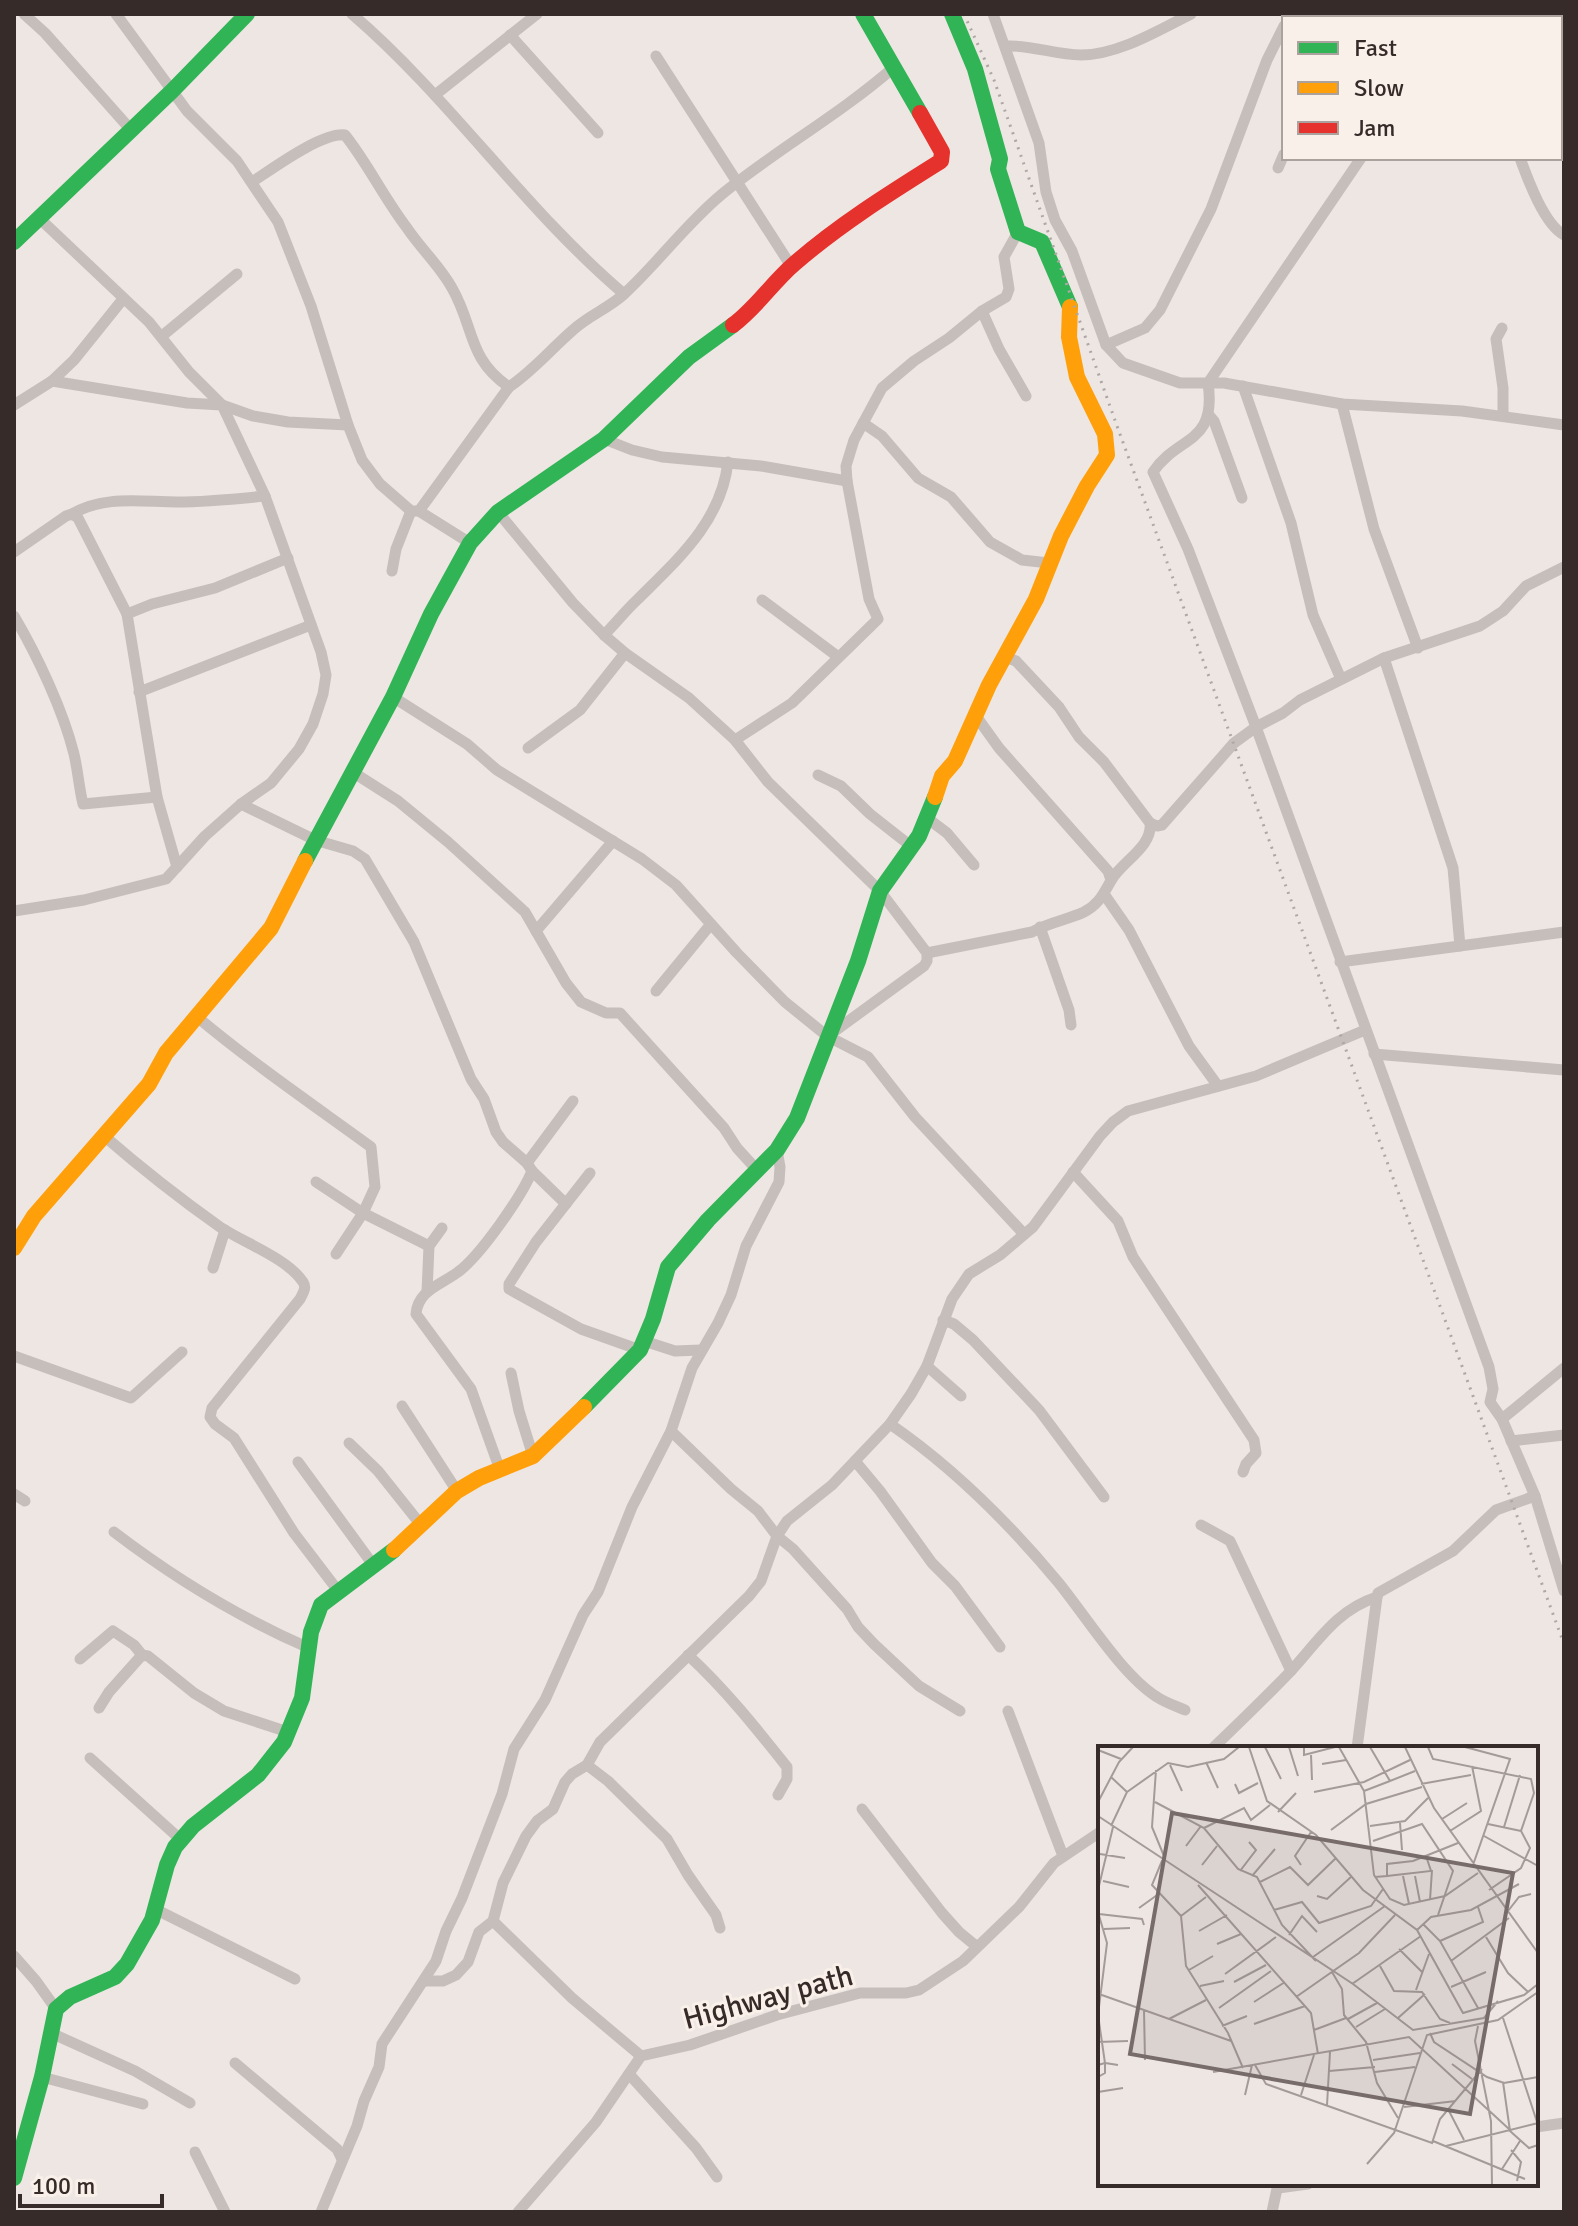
<svg xmlns="http://www.w3.org/2000/svg" width="1578" height="2226" font-family="Signika,sans-serif">
<style>
.lines{fill:none;stroke-linecap:round;stroke-linejoin:round}
.street{stroke:#c6beba;stroke-width:11}
.fast{stroke:#30b455;stroke-width:16}
.slow{stroke:#ff9f0a;stroke-width:16}
.jam{stroke:#e5322d;stroke-width:16}
.rail{stroke:#aea8a5;stroke-width:3;stroke-dasharray:2 6;stroke-linecap:butt}
.labels{text-anchor:middle;stroke-width:6;stroke-linejoin:round;paint-order:stroke}
.street-label{font-size:30px;fill:#372b29;stroke:#f9f0ea}
.inset-road{fill:none;stroke:#a49b98;stroke-width:2}
.view{fill:#776c6a;fill-opacity:0.15;stroke:#776c6a;stroke-width:4}
.inset-edge{fill:none;stroke:#372b29;stroke-width:4}
</style>
<rect width="100%" height="100%" fill="#ede6e2"/>
<g class="lines">
<g class="street">
<polyline points="24,14 45,33 131,130"/>
<polyline points="116,14 187,111 237,161 278,222 311,306 348,425 362,460 380,484 411,511 419,511 470,543"/>
<path d="M352,14C451,99 524,209 624,294"/>
<polyline points="993,14 1039,143 1046,192 1055,220 1072,251 1106,345 1123,363 1180,383 1224,383 1342,404 1462,411 1564,425"/>
<polyline points="1323,14 1331,18"/>
<polyline points="1288,18 1290,14"/>
<polyline points="1451,18 1454,14"/>
<polyline points="510,35 598,133"/>
<path d="M1007,46C1032,45 1056,55 1081,55C1118,55 1159,30 1191,14"/>
<polyline points="656,56 791,266"/>
<polyline points="435,95 537,14"/>
<polyline points="1560,125 1564,128"/>
<path d="M1361,158L1208,383C1217,445 1178,435 1153,472L1188,549L1256,727L1489,1367L1493,1389L1490,1402L1502,1419L1535,1496L1564,1591"/>
<path d="M1520,158C1528,180 1544,224 1564,235"/>
<polyline points="1278,168 1284,154"/>
<path d="M252,182C272,169 322,132 345,135C368,164 384,198 407,228C421,249 440,266 452,288C475,328 467,358 509,387"/>
<polyline points="982,311 999,349 1026,396"/>
<polyline points="1502,328 1496,339 1503,388 1503,416"/>
<polyline points="162,336 237,274"/>
<polyline points="1106,345 1145,328 1160,310 1211,209 1267,60 1284,26"/>
<polyline points="52,381 74,360 123,299"/>
<polyline points="1243,386 1291,523 1313,615 1341,679"/>
<polyline points="1342,404 1374,529 1418,648"/>
<polyline points="14,405 52,381 187,403 222,405 253,416 288,422 348,425"/>
<polyline points="1208,414 1214,421 1242,498"/>
<polyline points="863,423 882,436 918,478 951,497 990,542 1022,560 1049,563"/>
<polyline points="604,439 632,450 662,457 761,466 847,481"/>
<path d="M419,511L509,387C533,371 551,349 573,330C588,316 607,309 623,295C657,264 685,225 721,195C776,150 839,115 893,68"/>
<polyline points="498,512 573,603 604,635 625,653 689,698 735,740 768,782 880,891 927,953 927,961 924,966 828,1036"/>
<path d="M72,514C104,495 141,502 177,502C206,502 236,499 265,496"/>
<polyline points="14,552 66,516 72,514 78,518 127,614 157,797"/>
<polyline points="392,571 396,549 411,511"/>
<polyline points="762,600 837,656"/>
<polyline points="127,614 152,604 215,588 288,558"/>
<path d="M14,616C37,655 63,710 74,754C78,771 79,788 83,804L157,797L177,867"/>
<path d="M604,635C616,623 626,610 638,599C678,559 721,522 728,462"/>
<polyline points="1384,658 1453,868 1460,946"/>
<polyline points="139,692 311,625"/>
<polyline points="393,697 467,744 497,770 642,859 676,885 737,953 785,1002 827,1036 868,1057 915,1117 1024,1234"/>
<polyline points="976,716 999,748 1108,871 1111,880"/>
<polyline points="735,740 792,703 878,619 869,599 847,481 846,466 854,440 882,388 914,361 949,338 982,311 1006,297 1009,289 1004,257 1018,232"/>
<polyline points="528,748 580,710 625,653"/>
<polyline points="351,771 398,801 448,842 525,912 566,983 581,1002 606,1013 620,1013 724,1128 737,1148 757,1170"/>
<polyline points="818,775 841,786 870,814 912,847"/>
<path d="M241,804L315,840L353,851L365,859L414,942L471,1079L484,1099L496,1132L503,1142L527,1163L532,1171C522,1196 480,1256 458,1272C441,1285 418,1290 416,1314L471,1389L500,1470"/>
<polyline points="927,818 947,833 974,865"/>
<polyline points="1150,823 1157,826 1162,825 1234,743 1256,727 1283,713 1300,700 1384,658 1480,626 1503,611 1526,586 1564,567"/>
<polyline points="1104,894 1129,930 1189,1046 1218,1086"/>
<polyline points="14,911 84,900 166,879 205,836 241,804 271,783 299,749 313,724 323,694 326,675 321,652 265,496 222,405 189,372 149,322 38,217"/>
<polyline points="1040,927 1069,1010 1071,1025"/>
<polyline points="536,931 613,841"/>
<path d="M927,953L1032,932C1049,922 1067,920 1084,912C1100,904 1104,892 1112,879C1123,861 1153,846 1150,823L1104,762L1079,737L1059,707L1016,661L1005,657"/>
<polyline points="1340,962 1564,932"/>
<polyline points="656,991 711,924"/>
<path d="M196,1016C252,1063 312,1104 371,1147L375,1187L363,1213L316,1182"/>
<polyline points="1374,1054 1564,1070"/>
<path d="M103,1135C141,1168 179,1198 220,1227C244,1243 287,1258 303,1282C307,1288 303,1293 300,1299L212,1408L210,1417L215,1424L234,1438L294,1533L339,1592"/>
<polyline points="527,1163 573,1101"/>
<polyline points="532,1171 566,1204"/>
<polyline points="1073,1172 1118,1221 1133,1257 1254,1440 1256,1453 1246,1464 1243,1472"/>
<polyline points="590,1173 536,1242 509,1284 509,1289 581,1329 640,1350"/>
<polyline points="336,1254 363,1213 429,1246"/>
<polyline points="213,1268 225,1230"/>
<polyline points="427,1292 429,1246 442,1228"/>
<polyline points="943,1320 954,1324 973,1340 1039,1410 1104,1497"/>
<polyline points="644,1341 675,1351 701,1350"/>
<polyline points="14,1356 131,1398 182,1352"/>
<polyline points="927,1366 961,1396"/>
<polyline points="511,1373 519,1411 533,1456"/>
<polyline points="402,1406 457,1491"/>
<polyline points="1502,1419 1564,1368"/>
<path d="M890,1424C954,1468 1008,1522 1058,1582C1085,1615 1122,1675 1157,1697C1166,1703 1176,1706 1185,1710"/>
<polyline points="671,1431 731,1489 758,1511 777,1536 793,1549 847,1609 858,1627 874,1644 919,1686 960,1711"/>
<polyline points="1511,1441 1564,1435"/>
<polyline points="349,1443 378,1471 421,1525"/>
<polyline points="855,1461 880,1491 932,1563 955,1586 1000,1647"/>
<polyline points="298,1462 374,1566"/>
<polyline points="14,1494 25,1501"/>
<polyline points="1201,1525 1230,1541 1291,1671"/>
<path d="M114,1532C173,1577 240,1618 309,1648"/>
<path d="M688,1655C725,1689 756,1728 787,1767V1779L778,1795"/>
<polyline points="80,1659 113,1631 134,1645 142,1655"/>
<polyline points="99,1708 109,1692 142,1655 148,1656 194,1693 224,1711 288,1732"/>
<polyline points="1008,1711 1063,1856"/>
<path d="M1213,1748C1239,1723 1264,1699 1289,1673C1317,1643 1336,1610 1377,1597L1378,1593L1453,1551L1496,1510L1535,1496"/>
<polyline points="1357,1748 1377,1597"/>
<polyline points="90,1758 180,1839"/>
<polyline points="587,1765 608,1781 667,1839 688,1875 716,1915 720,1928"/>
<polyline points="862,1809 942,1913 959,1932 976,1946"/>
<polyline points="157,1910 295,1979"/>
<polyline points="493,1921 572,1998 641,2056"/>
<polyline points="14,1956 36,1981 56,2009"/>
<polyline points="426,1981 443,1981 456,1975 468,1962 479,1932 493,1921 503,1883 526,1836 537,1821 553,1809 565,1782 572,1774 587,1765 600,1742 749,1596 761,1581 777,1536 787,1521 832,1485 890,1424 911,1394 927,1366 952,1299 969,1274 1000,1255 1033,1227 1100,1136 1113,1122 1128,1111 1256,1076 1365,1030"/>
<polyline points="51,2033 135,2071 190,2103"/>
<polyline points="235,2063 337,2149 342,2159"/>
<polyline points="629,2074 696,2148 717,2177"/>
<polyline points="42,2077 143,2104"/>
<polyline points="1536,2127 1564,2123"/>
<polyline points="195,2152 225,2212"/>
<polyline points="1278,2188 1308,2184"/>
<polyline points="321,2212 357,2126 364,2101 379,2067 382,2044 436,1961 446,1931 462,1898 502,1794 514,1749 545,1700 583,1615 598,1592 632,1507 671,1431 692,1368 718,1323 731,1295 746,1246 779,1182 780,1167 777,1150"/>
<polyline points="518,2212 596,2122 641,2056 690,2045 777,2015 860,1993 906,1993 919,1990 963,1961 1019,1907 1054,1863 1100,1832"/>
<polyline points="1272,2212 1278,2184"/>
</g>
<g class="fast">
<polyline points="863,14 920,113"/>
<polyline points="952,14 975,69 1000,159 998,169 1018,232 1042,242 1070,307"/>
<polyline points="14,242 172,91 247,14"/>
<polyline points="305,861 393,697 431,614 470,543 498,512 604,439 689,357 733,325"/>
<polyline points="584,1407 640,1350 653,1319 668,1267 708,1220 777,1150 797,1118 858,961 880,891 919,836 935,797"/>
<polyline points="14,2178 42,2077 56,2009 70,1997 115,1977 127,1964 152,1920 167,1865 175,1847 193,1826 258,1775 284,1742 302,1698 311,1632 321,1605 394,1550"/>
</g>
<g class="slow">
<polyline points="935,797 942,776 955,761 989,685 1036,599 1061,536 1087,486 1107,455 1105,434 1077,377 1069,337 1070,307"/>
<polyline points="14,1248 34,1216 149,1084 166,1053 271,928 305,861"/>
<polyline points="394,1550 457,1491 479,1478 533,1456 584,1407"/>
</g>
<path class="jam" d="M733,325C757,307 772,283 794,264C840,224 890,193 941,161L942,152L920,113"/>
<polyline class="rail" points="964,14 994,80 1117,426 1564,1644"/>
</g>
<g class="labels">
<g class="street-label">
<text transform="translate(768 1997) rotate(-15)" y="10">Highway path</text>
</g>
</g>
<g transform="translate(1098 1746)">
<rect width="440" height="440" fill="#ede6e2"/>
<path class="inset-road" d="M151,1L169,55L218,89L265,144L319,184L365,267L426,249L440,238M167,1L183,33M191,1L200,30M206,1V9L237,1M241,1L266,45L276,129L292,153L306,159L347,150L380,127M272,1L292,35L317,25M307,1L336,62L440,207M330,1L335,13L433,33L436,47L423,85L432,102L423,122L391,144M367,1L412,13L375,119M0,4L23,13M213,9L214,34M108,16L120,42M224,18L248,14M72,19L84,45M58,24L54,81L66,110L54,139L83,170L88,220L130,287L145,322M13,31L29,46L13,80M137,38L141,47L160,37M323,38L373,29M266,45L292,35M29,46L70,17L90,21L126,13L141,1M216,46L266,36L312,14M0,56L21,16L35,1M57,56L106,82L140,123L159,131L184,179L218,215M180,66L198,47M0,70L255,238L315,284L386,272L400,255M344,73L369,57M302,77L304,104M390,78L423,85M272,80L307,75L330,52M406,81L422,29M106,82L146,62L153,74L172,59M233,84L268,58L324,41M352,85L383,65L374,20M386,90L440,120M275,95L324,78L355,125L340,169M88,100L103,80M2,108L27,112M104,119L119,100M203,119L197,110L213,86M142,125L158,104L151,96M154,130L177,103M289,130L333,125L328,110M305,130L311,158M317,130L322,156M277,131L289,130V118L315,115L360,97M5,135L31,141M162,136L192,121L210,139L238,112M100,139L213,267L220,308M0,144L15,81M219,150L229,153L254,130M332,154L334,124M41,162L62,147M176,164L204,156L221,177L273,160L285,143M410,165L421,151L433,148M0,166L9,197L0,269L7,317L0,319M1,168L44,173L46,179M83,170L108,151M325,178L342,195L380,262M6,183L32,182M319,184L333,171L373,164L421,138M101,185L129,169M191,189L204,170L219,186M388,191L410,227L430,246M342,195L385,176L380,161M119,198L143,188M301,203L324,226M215,211L287,160M353,215L411,172M282,220L296,245L324,246L342,273L352,277M91,224L115,210M234,226L244,243L246,269L268,296L279,337L300,372M127,228L178,191M136,236L168,219M254,238L323,190M102,240L126,235M353,241L388,226M318,244L331,208M1,248L133,295M198,251L261,207L297,169M156,256L187,236M121,262L173,225M46,264L47,314M300,272L327,248M405,272L440,379M71,273L108,254M250,273L279,257M156,278L207,260M124,280L149,270M380,280L377,295L393,375L394,439M258,281L287,263M216,284L248,272M332,287L336,296L389,331L406,337L440,331M0,296L30,295M275,314L322,307M354,318L374,333M157,319L168,338L334,397L342,373L384,323M231,325L277,321M115,326L311,291L411,383M277,326L317,321M0,331L7,327V317L20,319M405,336L412,385L431,402L440,399M0,346L25,342M147,349L154,319M203,349L216,309M229,359L232,306M306,361L358,355M351,365L366,394M335,395L427,433M348,400L440,377M413,404L423,416L419,435M269,418L296,387L329,289L400,274L440,246M404,423L422,395"/>
<path class="view" d="M74,67L415,127L372,368L32,308Z"/>
<rect width="440" height="440" class="inset-edge"/>
</g>
<rect width="1578" height="2226" fill="none" stroke="#372b29" stroke-width="32"/>
<rect x="1282" y="16" width="280" height="144" fill="#f9f0ea" stroke="#aba19d" stroke-width="2"/>
<rect x="1298" y="42" width="40" height="12" fill="#30b455" stroke="#aba19d" stroke-width="2"/>
<text x="1354" y="56" font-size="24" fill="#372b29">Fast</text>
<rect x="1298" y="82" width="40" height="12" fill="#ff9f0a" stroke="#aba19d" stroke-width="2"/>
<text x="1354" y="96" font-size="24" fill="#372b29">Slow</text>
<rect x="1298" y="122" width="40" height="12" fill="#e5322d" stroke="#aba19d" stroke-width="2"/>
<text x="1354" y="136" font-size="24" fill="#372b29">Jam</text>
<path d="M20 2194v12h142v-12" fill="none" stroke="#372b29" stroke-width="4"/>
<text x="32" y="2194" font-size="24" fill="#372b29" stroke="#f9f0ea" stroke-width="6" paint-order="stroke">100 m</text>
</svg>
